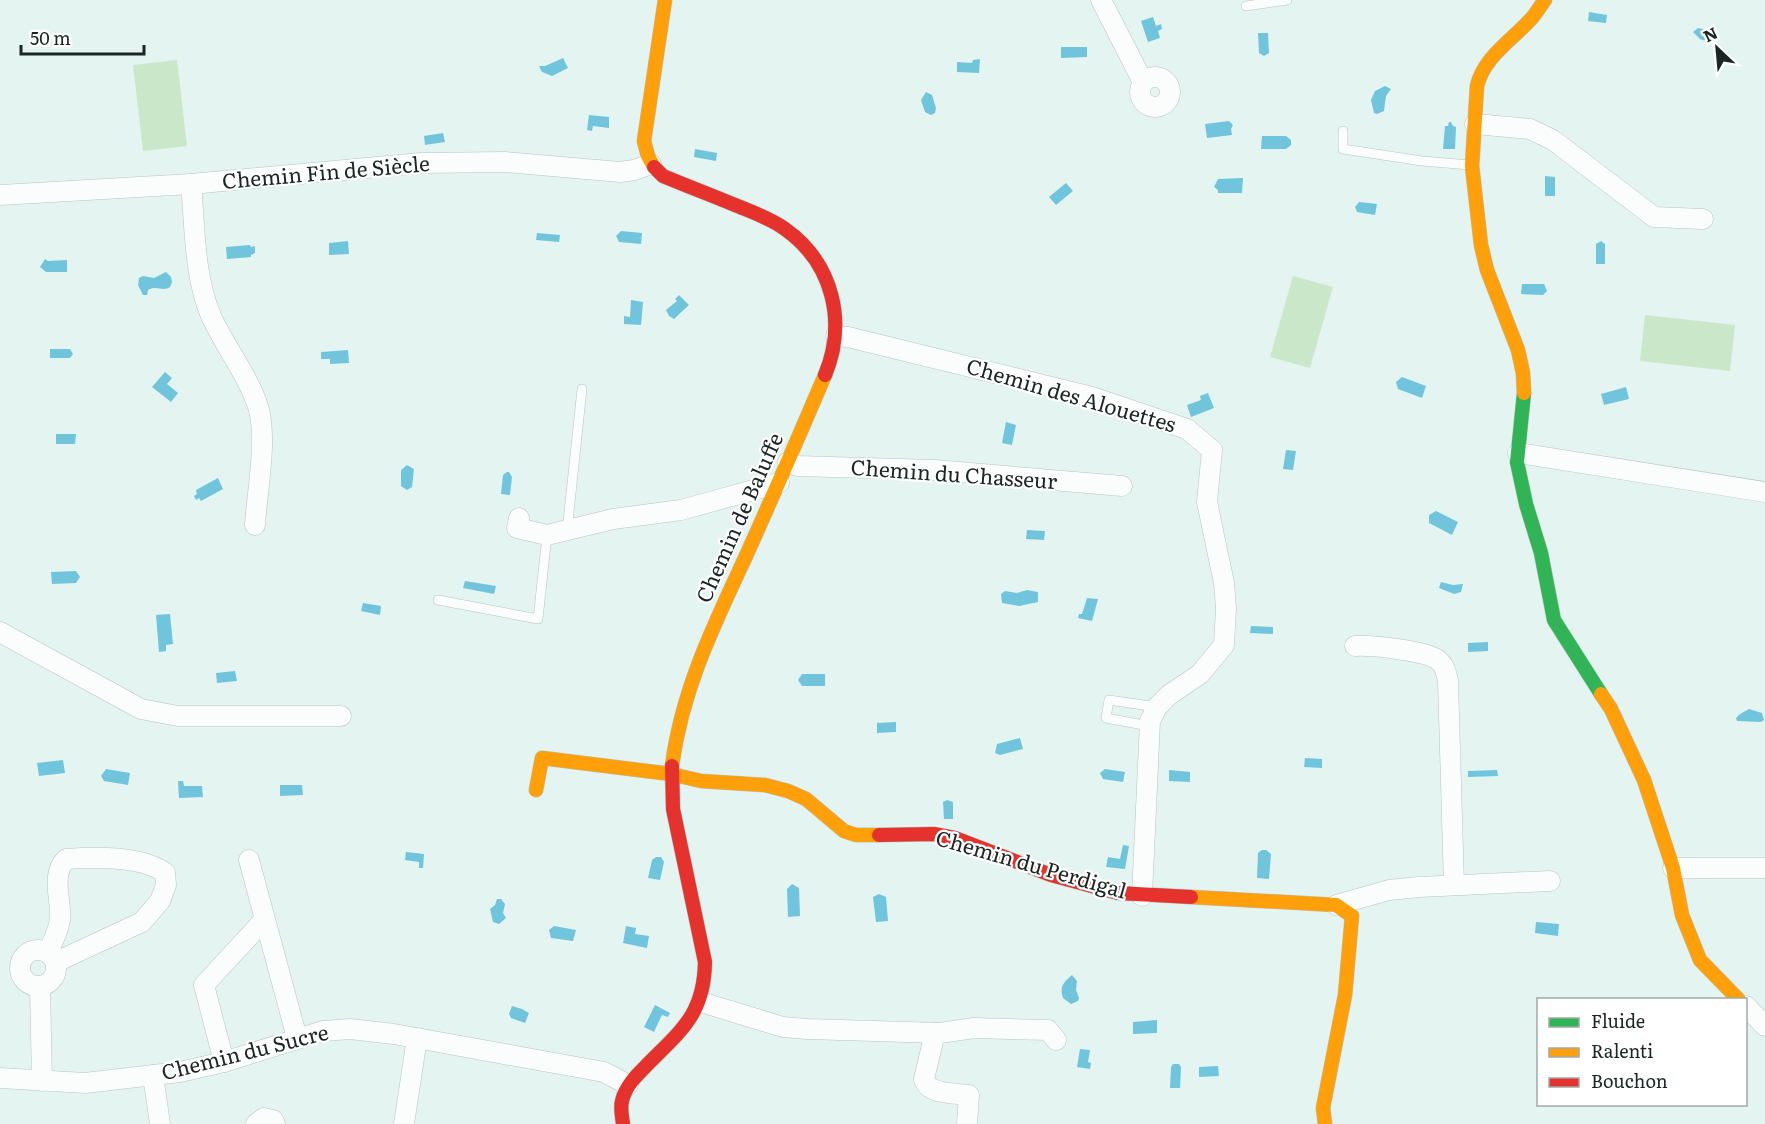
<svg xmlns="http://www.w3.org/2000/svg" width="1765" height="1124" font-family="Literata,serif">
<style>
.green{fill:#cae8c9}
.water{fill:#70c5dd}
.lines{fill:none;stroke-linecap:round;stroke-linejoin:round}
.lane-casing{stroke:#b6c4c1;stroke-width:10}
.street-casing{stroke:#b6c4c1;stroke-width:21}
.fast-casing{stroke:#b6c4c1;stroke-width:15}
.slow-casing{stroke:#b6c4c1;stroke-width:15}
.jam-casing{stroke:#b6c4c1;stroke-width:15}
.lane{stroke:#fbfdfd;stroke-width:9}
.street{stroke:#fbfdfd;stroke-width:20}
.fast{stroke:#30b455;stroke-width:14}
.slow{stroke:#ff9f0a;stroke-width:14}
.jam{stroke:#e5322d;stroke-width:14}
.labels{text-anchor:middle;stroke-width:4.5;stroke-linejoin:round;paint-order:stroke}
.street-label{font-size:21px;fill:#192623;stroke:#fff}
</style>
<rect width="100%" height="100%" fill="#e3f4f1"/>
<g class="green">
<polygon points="177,60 187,146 143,151 133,65"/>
<polygon points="1293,276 1333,287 1310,368 1270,357"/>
<polygon points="1645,315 1735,325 1730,371 1640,361"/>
</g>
<g class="water">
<polygon points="1589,12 1607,15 1606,23 1588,21"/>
<polygon points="1153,17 1156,26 1161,24 1162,29 1158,31 1160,38 1148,42 1141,21"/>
<polygon points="1698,28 1713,31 1716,36 1716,40 1711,43 1700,39 1693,32"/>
<polygon points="1258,33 1268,33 1269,53 1264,56 1259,53"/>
<polygon points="1061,47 1087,47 1087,57 1061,58"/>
<polygon points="563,58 568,68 552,76 542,72 539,66 545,66"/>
<polygon points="980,59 979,73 957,72 957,62 972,63 973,60"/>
<polygon points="1385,86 1391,89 1386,96 1384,111 1377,114 1374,113 1371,100 1375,91"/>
<polygon points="926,92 932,95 936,108 935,113 931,115 925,112 921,100"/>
<polygon points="589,115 609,117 609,128 593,126 592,131 587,130"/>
<polygon points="1229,121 1233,125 1231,129 1232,135 1207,138 1205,124"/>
<polygon points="1449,122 1451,122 1453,126 1456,127 1455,149 1443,149 1445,126 1448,126"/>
<polygon points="443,133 445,142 425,145 424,136"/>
<polygon points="1262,136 1286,136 1291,140 1291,145 1286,149 1261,149"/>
<polygon points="695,149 717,153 716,161 694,157"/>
<polygon points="1545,176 1555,177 1555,196 1545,196"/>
<polygon points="1243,178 1242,193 1218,193 1218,190 1214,187 1218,179"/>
<polygon points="1066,183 1073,191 1056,205 1049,197"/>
<polygon points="1359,202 1377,204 1375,215 1357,212 1355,207"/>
<polygon points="621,231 642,233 641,244 619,242 616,236"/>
<polygon points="537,233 560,235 559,242 536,240"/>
<polygon points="348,241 349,254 329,255 329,243"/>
<polygon points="1601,241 1605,244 1605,264 1596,264 1596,244"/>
<polygon points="250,245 251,247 255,246 255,253 251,255 251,257 227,259 226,247"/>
<polygon points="45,259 48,261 67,260 67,272 46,272 40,267"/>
<path d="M166,272L171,277L172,282L170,287C163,292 156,285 148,290L147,295H143L138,285L139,278L143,276L154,278Z"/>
<polygon points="1522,284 1544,284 1547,291 1543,295 1521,294"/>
<polygon points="679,295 689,305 674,319 669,316 666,310 677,301 675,299"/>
<polygon points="631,300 643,302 641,325 624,324 624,316 630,317"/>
<polygon points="50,349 70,349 73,354 70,358 50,358"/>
<polygon points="348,350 349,363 330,364 330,359 321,359 321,352"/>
<polygon points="165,372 172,378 167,384 178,393 171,402 152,387"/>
<polygon points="1402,377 1426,386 1422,398 1398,389 1396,382"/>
<polygon points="1626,387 1629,399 1604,405 1601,394"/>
<polygon points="1208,393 1214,408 1191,417 1187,405 1201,400 1200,396"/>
<polygon points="1006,422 1016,425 1012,445 1002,443"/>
<polygon points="56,434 76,434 75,444 56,444"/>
<polygon points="1286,450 1296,451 1293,470 1283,469"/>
<polygon points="407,465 414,469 412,487 407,490 401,486 401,470"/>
<polygon points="507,472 509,472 512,477 510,495 501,494 503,475"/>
<polygon points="218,478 223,489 201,501 199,498 196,500 194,496 197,494 196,490"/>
<polygon points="1436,511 1458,522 1452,535 1429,523 1429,515"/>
<polygon points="1027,530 1045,531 1044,540 1026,539"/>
<polygon points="76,571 80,577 76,583 52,584 51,572"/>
<polygon points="465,581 496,586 494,594 463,588"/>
<polygon points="1441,582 1453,585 1463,584 1461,592 1454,594 1439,588"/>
<polygon points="1027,590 1038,592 1038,602 1019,606 1002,603 1001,594 1005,591 1017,593"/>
<polygon points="1087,598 1098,599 1092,621 1078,618 1079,614 1082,614"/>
<polygon points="363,603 381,606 380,615 361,611"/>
<polygon points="170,614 173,644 166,645 166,651 159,652 156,615"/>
<polygon points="1251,626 1273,627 1273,634 1250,633"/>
<polygon points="1488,642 1488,651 1468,652 1468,643"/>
<polygon points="235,671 237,681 217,683 216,673"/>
<polygon points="802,674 825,674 825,686 802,686 798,680"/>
<polygon points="1749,709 1762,713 1764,720 1761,722 1737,721 1736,718 1740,714"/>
<polygon points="896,722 896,732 877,733 877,723"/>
<polygon points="1020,738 1023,749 1000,755 995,753 997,744"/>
<polygon points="1305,758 1322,759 1322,768 1304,767"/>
<polygon points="63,760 65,773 39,776 37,763"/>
<polygon points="106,769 130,773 128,785 104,781 101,776"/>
<polygon points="1105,769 1125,772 1123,782 1103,779 1100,773"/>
<polygon points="1169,770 1190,772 1190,782 1169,781"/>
<polygon points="1497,770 1498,776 1468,777 1468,771"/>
<polygon points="178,781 183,781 184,786 202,786 203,797 179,798"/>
<polygon points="280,785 302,785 303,795 280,796"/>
<polygon points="947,800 953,802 953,819 944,819 943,802"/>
<polygon points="1123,845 1129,846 1125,869 1106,867 1108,857 1120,859"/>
<polygon points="1262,850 1266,850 1271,854 1269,879 1257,878 1258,853"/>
<polygon points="406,852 424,854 423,868 419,868 419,862 405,860"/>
<polygon points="656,857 661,857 664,862 660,880 648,878 652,860"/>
<polygon points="792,884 799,888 800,916 788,917 787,889"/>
<polygon points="879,894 886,897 888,921 876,922 873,897"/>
<polygon points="497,899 501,899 505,904 503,913 506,918 499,924 493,922 490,909 495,905"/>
<polygon points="1536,922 1559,924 1558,936 1535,933"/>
<polygon points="554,926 576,930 573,941 551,938 549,930"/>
<polygon points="626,926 636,928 635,934 649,936 647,948 623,943"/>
<path d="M1072,975L1077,981L1076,990L1079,998L1078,1001L1071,1004L1063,998C1059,986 1064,982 1072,975Z"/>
<polygon points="655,1005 670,1013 668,1017 662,1015 654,1032 644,1027"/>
<polygon points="512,1006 522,1009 529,1013 525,1023 511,1018 509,1014"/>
<polygon points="1157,1020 1157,1033 1133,1034 1133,1022"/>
<polygon points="1080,1049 1090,1050 1088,1062 1091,1063 1090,1069 1077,1067"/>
<polygon points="1173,1064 1179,1064 1181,1067 1180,1088 1170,1088 1171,1067"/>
<polygon points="1218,1066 1219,1076 1199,1077 1199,1067"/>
</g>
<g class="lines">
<g class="lane-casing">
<g id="lane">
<polyline points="1246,6 1287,0"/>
<polyline points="1343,131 1343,149 1422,161 1470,165"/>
<polyline points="567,531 582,389"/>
<polyline points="438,600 538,619 547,535"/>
<polyline points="1149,726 1106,718 1109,700 1157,707"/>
</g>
</g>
<g class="street-casing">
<g id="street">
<polyline points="1101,0 1143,82"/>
<circle cx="1155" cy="92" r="15"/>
<polyline points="1475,124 1530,129 1553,140 1654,217 1703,219"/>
<path d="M191,184C195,227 194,276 211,316C225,347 250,378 259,410C267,442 257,492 255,525"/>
<polyline points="0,195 191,184 421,163 505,162 620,172 634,170 651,164"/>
<polyline points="836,336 848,337 1092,397 1187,429 1212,450 1207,502 1224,583 1226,608 1224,645 1200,674 1169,695 1157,707 1150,721 1142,896"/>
<polyline points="1518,453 1765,492"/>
<polyline points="788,462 798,466 935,470 1122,486"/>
<polyline points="519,518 517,528 547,535 613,519 681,510 779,483"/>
<polyline points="0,632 141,709 178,716 341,716"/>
<path d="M1355,646C1371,645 1427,651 1438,660C1445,666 1446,672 1448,681L1454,885"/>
<polyline points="249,860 297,1038"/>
<polyline points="1673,868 1765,868"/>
<polyline points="1336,905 1389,890 1419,887 1550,881"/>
<circle cx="38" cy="968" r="18"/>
<path d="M48,952C53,941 58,932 60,920C62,900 50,876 66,859C93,857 143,856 165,873L166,885L160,901L142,922L56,962"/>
<polyline points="40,986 42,1081"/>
<polyline points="701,1002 783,1027 807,1029 940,1033 974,1028 1048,1030 1056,1040"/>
<polyline points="1746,1006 1765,1026"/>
<path d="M935,1033L924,1079C928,1095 955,1093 969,1095L967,1124"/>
<polyline points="224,1062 204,985 264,920"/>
<polyline points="153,1075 160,1124"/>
<polyline points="0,1078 85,1083 180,1072 224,1062 323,1031 350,1029 394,1034 604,1072 628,1085"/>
<polyline points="256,1124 264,1118 273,1120 275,1124"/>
<polyline points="404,1124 417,1038"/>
</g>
</g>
<g class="fast-casing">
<polyline id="fast" points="1524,393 1517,462 1526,504 1541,553 1554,620 1601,694"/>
</g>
<g class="slow-casing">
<g id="slow">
<polyline points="654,167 648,156 644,141 665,0"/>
<path d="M1524,393L1523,373L1518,350L1487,270L1481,245L1472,166L1477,86C1484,57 1511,41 1531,19C1536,14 1540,6 1545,0"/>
<polyline points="1601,694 1611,709 1644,780 1673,868 1682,915 1700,960 1739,1000"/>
<path d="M672,766C682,689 714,625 746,556C773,496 799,436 825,375"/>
<polyline points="536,790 542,758 671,774 701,781 765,785 788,791 806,799 844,831 856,835 879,835"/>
<polyline points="1191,897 1336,905 1352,916 1345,995 1323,1108 1325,1124"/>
</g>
</g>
<g class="jam-casing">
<g id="jam">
<path d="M654,167L663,176C687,186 711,195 735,205C752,212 770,218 785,229C833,263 847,322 825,375"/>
<polyline points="879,835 934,834 955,838 1051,875 1118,893 1191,897"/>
<path d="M623,1124C622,1116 620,1108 622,1101C625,1087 636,1076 645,1067C680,1031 704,1016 705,962L673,809L672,766"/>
</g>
</g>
<use href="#lane" class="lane"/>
<use href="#street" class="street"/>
<use href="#fast" class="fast"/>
<use href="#slow" class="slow"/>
<use href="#jam" class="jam"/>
</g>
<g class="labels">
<g class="street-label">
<text transform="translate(326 173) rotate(-5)" y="7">Chemin Fin de Siècle</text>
<text transform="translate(1071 396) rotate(16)" y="7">Chemin des Alouettes</text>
<text transform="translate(954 475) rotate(4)" y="7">Chemin du Chasseur</text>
<text transform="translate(740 518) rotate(-66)" y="7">Chemin de Baluffe</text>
<text transform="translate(1031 865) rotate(16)" y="7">Chemin du Perdigal</text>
<text transform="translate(245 1053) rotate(-14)" y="7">Chemin du Sucre</text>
</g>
</g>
<rect x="1537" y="998" width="210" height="108" fill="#ffffff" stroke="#a3a8a7" stroke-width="1.5"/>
<rect x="1549" y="1018" width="30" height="9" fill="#30b455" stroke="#a3a8a7" stroke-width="1.5"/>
<text x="1591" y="1028" font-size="18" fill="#192623">Fluide</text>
<rect x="1549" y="1048" width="30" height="9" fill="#ff9f0a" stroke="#a3a8a7" stroke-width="1.5"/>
<text x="1591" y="1058" font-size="18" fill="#192623">Ralenti</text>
<rect x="1549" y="1078" width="30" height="9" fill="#e5322d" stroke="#a3a8a7" stroke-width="1.5"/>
<text x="1591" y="1088" font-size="18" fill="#192623">Bouchon</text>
<g transform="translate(1717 48) rotate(334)" stroke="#ffffff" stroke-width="4.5" paint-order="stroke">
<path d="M0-4.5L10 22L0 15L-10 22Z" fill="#192623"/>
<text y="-9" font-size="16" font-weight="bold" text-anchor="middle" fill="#192623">N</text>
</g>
<path d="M21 45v9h123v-9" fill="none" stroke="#192623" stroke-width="3"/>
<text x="30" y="45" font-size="18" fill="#192623" stroke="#ffffff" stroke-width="4.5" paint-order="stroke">50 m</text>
</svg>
